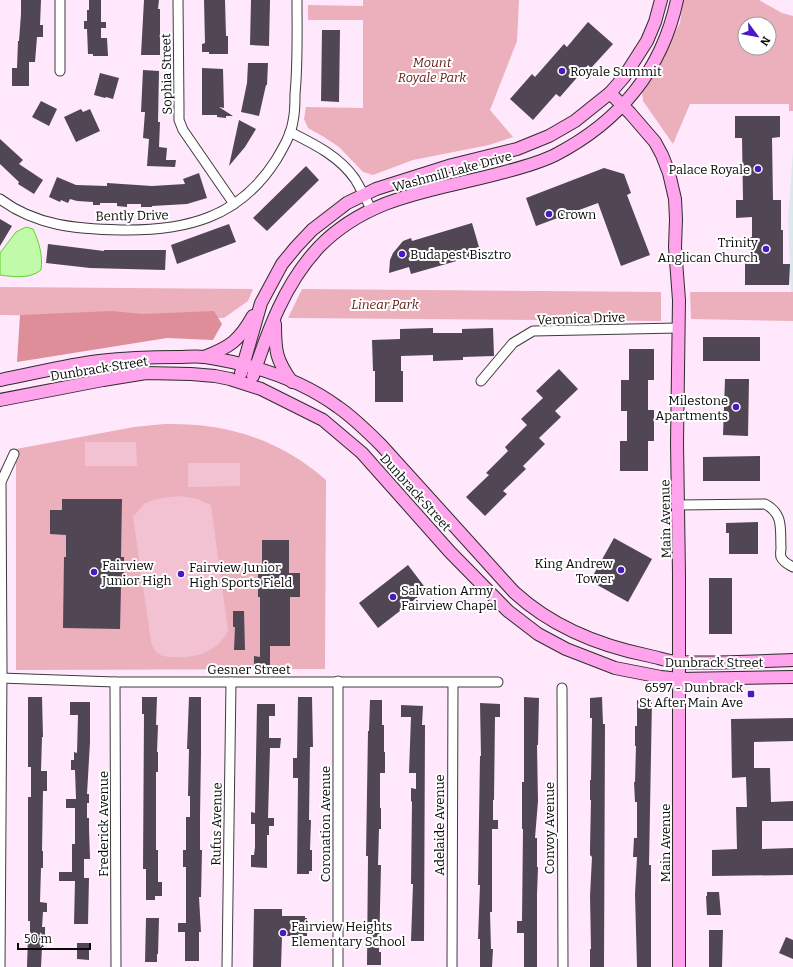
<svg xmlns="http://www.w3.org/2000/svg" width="793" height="967" font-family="Bitter,serif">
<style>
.industrial{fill:#dde8eb}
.green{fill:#ebb0bb;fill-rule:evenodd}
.forest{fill:#dd8e98}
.pitch{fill:#f2c2d2}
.water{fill:#c1faa9;stroke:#5bd62b}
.building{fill:#504654}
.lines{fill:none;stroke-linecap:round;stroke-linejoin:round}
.street-casing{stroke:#3d3d3d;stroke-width:11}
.secondary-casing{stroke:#2c2c2c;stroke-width:14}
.street{stroke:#fff;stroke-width:9}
.secondary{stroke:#ffa3ec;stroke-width:12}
.poi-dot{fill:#491ac3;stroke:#fff;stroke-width:1.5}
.labels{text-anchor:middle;stroke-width:4;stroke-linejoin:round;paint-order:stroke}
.park-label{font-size:13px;font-style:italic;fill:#652118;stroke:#fff}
.poi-label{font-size:13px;fill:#0a0a0a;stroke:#fff;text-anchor:start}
.street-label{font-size:13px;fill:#0a0a0a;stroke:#fff}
</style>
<rect width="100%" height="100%" fill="#ffe8fc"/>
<polygon class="industrial" points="793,149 793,292 791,292 788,220"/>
<g class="green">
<polygon points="363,0 519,0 517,41 490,110 513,137 489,145 413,160 373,175 363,172 339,147 324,137 308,128 304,119 306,107 363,108 363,20 308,20 308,5 363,6"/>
<path d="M683,0H759L782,13L793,16V111H789V104H690L673,144L643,101L642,92L680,23ZM745,24H769V48H745Z"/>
<polygon points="0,287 253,289 248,301 224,318 0,315"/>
<polygon points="302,289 661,292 661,321 288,318"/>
<polygon points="690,292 793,292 793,321 691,319"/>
<path d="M164,424C226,423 278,438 326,480L325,669L16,670V449L134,427Z"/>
</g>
<polygon class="forest" points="112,311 142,314 214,311 222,324 213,340 167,338 17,362 20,315"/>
<g class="pitch">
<polygon points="85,442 136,442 137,466 85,466"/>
<polygon points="188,463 240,463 240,486 188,487"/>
<path d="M179,496L197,499L211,505L228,631C217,652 195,659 172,657C167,657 161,656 157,653C154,650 152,645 151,642L133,517L145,503L161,498Z"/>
</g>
<path class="water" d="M26,227L33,229C39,242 43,255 41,270C30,279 14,277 0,275V253L16,232Z"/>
<g class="building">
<polygon points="21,0 41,0 40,25 43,25 43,37 37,37 35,62 29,62 29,86 12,86 12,68 17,68 18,41 19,41 21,14"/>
<polygon points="89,0 101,0 101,22 106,22 106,28 101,28 101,38 107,38 108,56 93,56 93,54 88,54 87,29 84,29 84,21 87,21 87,10 89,10"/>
<polygon points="144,0 159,0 158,9 160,9 160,55 141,55"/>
<polygon points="204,0 225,0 226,36 228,36 228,54 209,54 209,52 202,52 202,44 205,43"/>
<polygon points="251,0 270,0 269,46 250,45"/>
<polygon points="588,22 613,44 591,68 588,65 560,97 556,94 533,120 510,99 532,74 535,77 564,44 567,47"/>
<polygon points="322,30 340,30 339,102 321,101"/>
<polygon points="248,63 268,63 267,85 266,85 259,116 241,112 247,83"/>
<polygon points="202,68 223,69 224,108 219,107 233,116 226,116 226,118 217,117 217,115 202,115"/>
<polygon points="143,70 159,71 158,122 160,122 159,147 167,148 166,160 176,160 175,167 147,166 149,139 143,138 145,112 141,112"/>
<polygon points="100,73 119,78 113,99 106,97 105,98 94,95"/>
<polygon points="41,101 57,109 49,126 32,117"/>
<polygon points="81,109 83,112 90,109 100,131 76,142 64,117"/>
<polygon points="735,116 780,116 780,137 772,138 773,200 781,200 781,230 783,230 783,264 790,264 789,285 745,285 745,261 749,261 749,237 752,237 752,217 736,218 736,200 743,200 742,138 735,138"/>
<polygon points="239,120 256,129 245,147 229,166"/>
<polygon points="0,139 23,160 19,164 43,180 34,194 18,184 19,182 0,164"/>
<polygon points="306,166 319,180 267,231 253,218"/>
<polygon points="604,168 624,174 631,193 627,195 650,255 621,266 598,203 536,226 526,198"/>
<polygon points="199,173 207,198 187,204 152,206 152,207 141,207 141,204 127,204 127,207 117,206 117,203 100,203 100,205 93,205 93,202 77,201 70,199 68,203 61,200 60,202 49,197 57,177 76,185 107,186 107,183 152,186 185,184 183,179"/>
<polygon points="0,219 12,226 0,246"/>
<polygon points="472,223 479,247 472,249 474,256 411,274 409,267 389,273 390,260 393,253 403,241 411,238 412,241"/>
<polygon points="229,224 236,242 177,264 171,245"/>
<polygon points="48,244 104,251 104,250 166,250 165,270 90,268 46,263"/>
<polygon points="433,328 433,333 462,333 462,329 493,328 494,356 463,357 463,360 433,361 433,355 401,356 401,371 403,371 403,402 375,402 375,371 373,371 372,340 400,339 400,329"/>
<rect x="703" y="337" width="57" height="24"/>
<polygon points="629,349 654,349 654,380 648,380 648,410 654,410 654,441 648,441 648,471 620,471 620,441 627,441 627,411 621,411 621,380 629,380"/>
<polygon points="559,369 578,389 555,411 561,417 539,438 545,444 523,466 526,469 503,491 507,494 485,516 466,497 489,475 486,473 508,451 505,447 527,425 521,419 543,398 536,391"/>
<polygon points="725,379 749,379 748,436 723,435"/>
<polygon points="760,456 760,481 703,481 703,457"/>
<polygon points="62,499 122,499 121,557 124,557 124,587 121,587 120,629 63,628 64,557 66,557 66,535 50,534 50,510 62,510"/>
<polygon points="758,522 758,554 729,554 729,533 726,533 726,523"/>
<polygon points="614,538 652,559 628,602 590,581"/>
<polygon points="262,540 289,540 289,573 300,573 300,597 290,597 290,646 270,646 270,668 254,668 254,656 260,657 260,597 258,597 258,574 262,574"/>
<polygon points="408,565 427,590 378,628 359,603"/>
<rect x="709" y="578" width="23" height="56"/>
<polygon points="233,611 244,611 245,650 234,650 235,627 233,627"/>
<polygon points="28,697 42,697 43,737 42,737 41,771 47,771 47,791 43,791 42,851 43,851 43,868 41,868 40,902 47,903 47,912 43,912 42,927 45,927 45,947 42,947 41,967 27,967 28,936 30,936 30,921 28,921 28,797 31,797 31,767 28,767"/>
<polygon points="142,697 157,697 156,725 158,725 157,752 158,752 158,772 156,772 156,850 158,850 158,882 162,882 162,896 155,896 155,900 146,900 146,869 143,869 144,714 142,714"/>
<polygon points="189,697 201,697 201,754 200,817 200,850 202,850 201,897 199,897 201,932 199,932 199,961 185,961 185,932 178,932 178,923 186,923 186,867 183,867 183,850 186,850 186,817 190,817 190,796 188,796 189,749 187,749"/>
<polygon points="298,697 312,697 313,747 310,747 309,820 311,820 310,850 312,850 312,871 309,871 309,874 297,874 298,778 293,778 293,758 297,758"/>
<polygon points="524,697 539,698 538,745 537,745 538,801 535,838 537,838 537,867 538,867 537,894 537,967 524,967 524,933 517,933 517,921 522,921 523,829 522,829 522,782 524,782"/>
<polygon points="602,697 603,724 605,724 604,967 590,967 590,949 591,949 590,896 592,857 590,855 590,848 591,800 590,800 590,780 591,780 592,718 590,718 590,698"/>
<polygon points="370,700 382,700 382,725 384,725 384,752 385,752 385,773 380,773 380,808 381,808 381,829 379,829 378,865 381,865 379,952 381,952 381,965 367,965 368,856 366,856 368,731 369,731"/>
<polygon points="637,700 652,700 649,865 651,865 651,967 637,967 635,894 637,857 633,857 634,838 637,838 637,802 635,802 634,782 635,782 636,746 635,746 635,726 637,726"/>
<polygon points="70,702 90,702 90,742 87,794 89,794 89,803 87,803 87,818 89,818 89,828 90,859 84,859 84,878 89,878 88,924 74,924 75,881 59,881 59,872 72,872 72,844 75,844 75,808 66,808 66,799 76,799 75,770 71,770 71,760 74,760 74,752 77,753 78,715 70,715"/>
<polygon points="480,703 500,704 500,717 495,717 494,800 493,800 493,820 498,820 498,829 492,829 492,912 490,912 491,949 493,949 492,967 480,967 480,939 478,939 480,885 478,885 480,756 481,756"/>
<polygon points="257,704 275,704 275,716 269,716 269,738 281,738 280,748 270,748 268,818 274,818 274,826 269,826 269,835 267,835 267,868 251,867 251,855 254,855 255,847 255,824 251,824 251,812 255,813"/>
<polygon points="401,705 423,706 422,725 425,725 424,941 411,941 413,884 411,884 412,802 411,801 411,788 416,789 416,773 409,773 411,717 401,717"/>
<polygon points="793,718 793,741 754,742 754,768 770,768 771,802 793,801 793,821 762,821 762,849 793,848 793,875 712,876 712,850 737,849 736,807 747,807 746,777 732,778 731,719"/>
<polygon points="707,892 719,892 721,915 707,915 706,896 707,896"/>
<polygon points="254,909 282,909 282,916 305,916 305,918 307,918 307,936 282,936 281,967 253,967"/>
<polygon points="146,918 159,918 158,954 157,954 157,962 145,962"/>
<polygon points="709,930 723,930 722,967 709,967"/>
<polygon points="786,937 793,940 793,959 779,953"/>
<polygon points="77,943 89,943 89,960 77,959"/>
</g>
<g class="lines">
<g class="street-casing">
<g id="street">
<polyline points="178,0 179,107 179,120 183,130 234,204"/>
<polyline points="60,71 60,0"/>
<path d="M290,132C314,144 339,156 355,179C361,189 366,199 371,209"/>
<path d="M0,199C36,226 77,229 121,230C186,231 239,218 276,160C283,148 291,135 293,121C295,113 295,103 295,94C298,63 297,31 297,0"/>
<polyline points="481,381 513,343 533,331 678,328"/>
<path d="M679,505L765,504C784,514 780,529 781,548C781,550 780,554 781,557C783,562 789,565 793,567"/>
<polyline points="0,678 115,682 498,682"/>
<polyline points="115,682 116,967"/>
<polyline points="562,688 563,967"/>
<polyline points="0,967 2,668 1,482 14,454"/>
<polyline points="227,967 231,682"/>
<polyline points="338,967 338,681"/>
<polyline points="452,967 453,683"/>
</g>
</g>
<g class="secondary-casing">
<g id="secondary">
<polyline points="610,93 630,113 655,142 662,155 669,173 675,199 676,219 675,247 679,300 677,443 679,573 679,967"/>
<path d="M275,324C275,351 276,360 292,382"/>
<path d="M204,357C230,347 239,341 253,316"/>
<polyline points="241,373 261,303 282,264 296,247 312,230 347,203 376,189 452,165 517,149 549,136 575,121 610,93 624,77 647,41 655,22 661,0"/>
<path d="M253,376C268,330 285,283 319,247C369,196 432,191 497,174C516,169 537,164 555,155C619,122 662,70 677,0"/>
<path d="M0,380C32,374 66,365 99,361C125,358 151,357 178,357C186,357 196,356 205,357C251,364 300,379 338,407C354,418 367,431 381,445L514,592C552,627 600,646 650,656C660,658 670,662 680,662C717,664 756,661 793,660"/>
<polyline points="0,400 103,380 146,373 191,374 215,376 230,379 261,389 323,420 362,453 450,552 508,611 538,634 566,649 615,668 661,677 679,679 793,677"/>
</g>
</g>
<use href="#street" class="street"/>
<use href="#secondary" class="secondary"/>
</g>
<g class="poi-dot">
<circle cx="562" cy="71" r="4"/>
<circle cx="758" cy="169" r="4"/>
<circle cx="549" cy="214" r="4"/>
<circle cx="766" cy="249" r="4"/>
<circle cx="402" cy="254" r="4"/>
<circle cx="736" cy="407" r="4"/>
<circle cx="621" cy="570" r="4"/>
<circle cx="94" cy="572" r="4"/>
<circle cx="181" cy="574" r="4"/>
<circle cx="393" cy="597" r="4"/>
<rect x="747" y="690" width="8" height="8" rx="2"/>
<circle cx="283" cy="933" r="4"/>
</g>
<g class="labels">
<g class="park-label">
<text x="432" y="67">Mount<tspan x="432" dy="15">Royale Park</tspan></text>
<text x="385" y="309">Linear Park</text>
</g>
<g class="poi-label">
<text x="570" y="76">Royale Summit</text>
<text x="750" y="174" text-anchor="end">Palace Royale</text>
<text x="557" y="219">Crown</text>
<text x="758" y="247" text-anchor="end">Trinity<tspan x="758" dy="15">Anglican Church</tspan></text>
<text x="410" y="259">Budapest Bisztro</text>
<text x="728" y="405" text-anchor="end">Milestone<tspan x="728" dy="15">Apartments</tspan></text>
<text x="613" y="568" text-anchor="end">King Andrew<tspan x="613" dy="15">Tower</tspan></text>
<text x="102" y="570">Fairview<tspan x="102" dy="15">Junior High</tspan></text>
<text x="189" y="572">Fairview Junior<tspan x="189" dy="15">High Sports Field</tspan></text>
<text x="401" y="595">Salvation Army<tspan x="401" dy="15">Fairview Chapel</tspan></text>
<text x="743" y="692" text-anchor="end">6597 - Dunbrack<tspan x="743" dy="15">St After Main Ave</tspan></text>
<text x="291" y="931">Fairview Heights<tspan x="291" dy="15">Elementary School</tspan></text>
</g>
<g class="street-label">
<text transform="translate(166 74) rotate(-91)" y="5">Sophia Street</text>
<text transform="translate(452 171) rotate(-15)" y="5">Washmill Lake Drive</text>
<text transform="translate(132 215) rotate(-1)" y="5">Bently Drive</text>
<text transform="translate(581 318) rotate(-2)" y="5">Veronica Drive</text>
<text transform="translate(99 368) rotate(-9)" y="5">Dunbrack Street</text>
<text transform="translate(416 492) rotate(48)" y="5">Dunbrack Street</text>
<text transform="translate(665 519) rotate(-91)" y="5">Main Avenue</text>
<text x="714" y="667">Dunbrack Street</text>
<text x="249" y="674">Gesner Street</text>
<text transform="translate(103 824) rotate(-90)" y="5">Frederick Avenue</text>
<text transform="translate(216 824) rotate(-89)" y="5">Rufus Avenue</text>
<text transform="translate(325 824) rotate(-90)" y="5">Coronation Avenue</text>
<text transform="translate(439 825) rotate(-90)" y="5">Adelaide Avenue</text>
<text transform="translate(549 828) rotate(-90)" y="5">Convoy Avenue</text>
<text transform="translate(665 843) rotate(-90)" y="5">Main Avenue</text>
</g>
</g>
<g transform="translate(757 36) rotate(122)"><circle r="19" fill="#ffffff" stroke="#9d9d9d"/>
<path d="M0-3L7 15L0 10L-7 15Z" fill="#491ac3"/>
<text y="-6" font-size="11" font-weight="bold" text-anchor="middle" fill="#0a0a0a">N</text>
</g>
<path d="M18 943v6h72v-6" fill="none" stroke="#0a0a0a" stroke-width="2"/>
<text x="24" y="943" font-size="12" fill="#0a0a0a" stroke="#ffffff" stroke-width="3" paint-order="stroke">50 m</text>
</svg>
